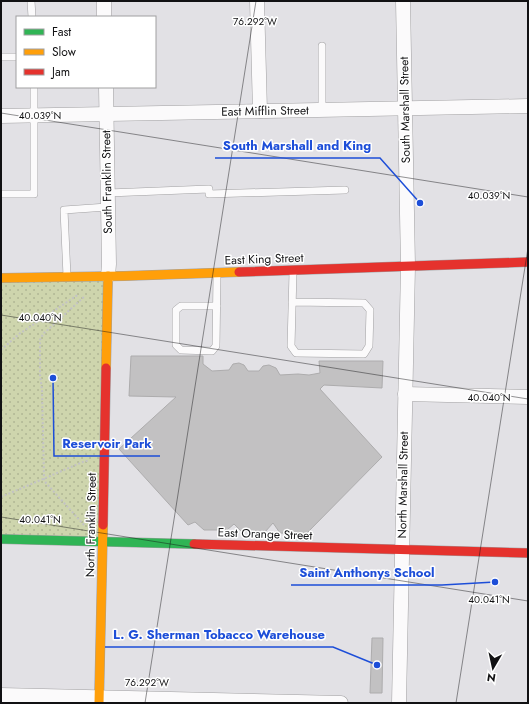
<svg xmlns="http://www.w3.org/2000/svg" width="529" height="704" font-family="Jost,sans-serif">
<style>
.park{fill:url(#park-dots)}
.building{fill:#c2c1c2;stroke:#adacad}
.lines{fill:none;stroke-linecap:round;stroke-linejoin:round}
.lane-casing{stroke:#a1a0a2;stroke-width:8}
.street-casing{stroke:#a1a0a2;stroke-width:15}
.fast-casing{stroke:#a1a0a2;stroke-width:10}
.slow-casing{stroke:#a1a0a2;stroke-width:10}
.jam-casing{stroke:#a1a0a2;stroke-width:10}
.path{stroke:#c3c3c4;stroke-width:2;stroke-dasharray:2 2;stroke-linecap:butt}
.lane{stroke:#fbfafb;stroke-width:7}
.street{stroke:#fbfafb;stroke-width:14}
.fast{stroke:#30b455;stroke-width:9}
.slow{stroke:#ff9f0a;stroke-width:9}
.jam{stroke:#e5322d;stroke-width:9}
.ticks{fill:none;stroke:#111113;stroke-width:1;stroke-opacity:0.45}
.labels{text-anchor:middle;stroke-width:3;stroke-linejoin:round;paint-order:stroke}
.street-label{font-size:12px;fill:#111113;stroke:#fff}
.ticks-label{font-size:10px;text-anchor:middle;fill:#111113;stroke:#fff;stroke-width:3;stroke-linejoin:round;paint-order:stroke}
.leader{fill:none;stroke:#1d4ed8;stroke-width:1.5}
.callout-dot{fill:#1d4ed8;stroke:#fff;stroke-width:1.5}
.callout-label{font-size:13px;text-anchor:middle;font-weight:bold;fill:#1d4ed8;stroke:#fff;stroke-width:3;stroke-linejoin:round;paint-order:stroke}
</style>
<defs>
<pattern id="park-dots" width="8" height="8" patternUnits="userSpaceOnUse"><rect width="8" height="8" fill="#ced5ad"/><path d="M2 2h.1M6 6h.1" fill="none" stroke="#b0b694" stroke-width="1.8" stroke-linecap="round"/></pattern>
</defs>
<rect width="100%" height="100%" fill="#e2e1e5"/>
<polygon class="park" points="108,276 103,541 1,539 1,278"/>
<g class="building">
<polygon points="131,356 203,356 203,364 212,371 229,370 233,364 239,363 244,365 248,371 259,371 263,366 269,365 276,368 280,375 298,374 309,375 320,373 319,361 383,361 382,388 324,385 320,389 382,457 306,534 280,533 273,523 265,532 241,531 234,524 227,530 204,530 195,522 188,525 119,449 176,397 129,396"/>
<polygon points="372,638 383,638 382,693 370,693"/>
</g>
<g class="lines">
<g class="lane-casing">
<g id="lane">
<polyline points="31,1 32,17"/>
<polyline points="1,57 17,57"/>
<polyline points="322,110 322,46"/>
<polyline points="108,193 209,189 209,194 345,190"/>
<polyline points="1,194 34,194 34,87"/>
<polyline points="67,276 64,210 107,207"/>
<polyline points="292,302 364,303 370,310 369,346 364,354 296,353 291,346 293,272"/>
<polyline points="217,306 181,306 176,310 176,345 181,350 212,351 216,346 217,275"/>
</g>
</g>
<g class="street-casing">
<g id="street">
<polyline points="104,1 104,17"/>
<polyline points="257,1 260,111"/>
<polyline points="106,87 109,264 108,276"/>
<polyline points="1,116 528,106"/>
<polyline points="405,394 528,397"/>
<polyline points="1,695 341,703"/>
<polyline points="399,703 408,266 403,1"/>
</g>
</g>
<g class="fast-casing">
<polyline id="fast" points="1,539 194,544"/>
</g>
<g class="slow-casing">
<g id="slow">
<polyline points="1,278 124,276 239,272"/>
<polyline points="106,368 108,276"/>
<polyline points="99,703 103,525"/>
</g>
</g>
<g class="jam-casing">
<g id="jam">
<polyline points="239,272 528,262"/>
<polyline points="103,525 106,368"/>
<polyline points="194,544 528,553"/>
</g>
</g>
<g class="path">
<polyline points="1,350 19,334 79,294"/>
<polyline points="1,497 85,461 88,461"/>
<polyline points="84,525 46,483 44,479 42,390 40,375 40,340 43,334 85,296"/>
</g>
<use href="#lane" class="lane"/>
<use href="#street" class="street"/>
<use href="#fast" class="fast"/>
<use href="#slow" class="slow"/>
<use href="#jam" class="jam"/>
</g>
<path class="ticks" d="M1,113L528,197M1,315L528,399M1,517L528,601M145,703L256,1M456,703L528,248"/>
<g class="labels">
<g class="street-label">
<text transform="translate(405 110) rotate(-91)" y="4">South Marshall Street</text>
<text transform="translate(265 111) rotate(-1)" y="4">East Mifflin Street</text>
<text transform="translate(107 182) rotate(-91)" y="4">South Franklin Street</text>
<text transform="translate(264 259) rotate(-2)" y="4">East King Street</text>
<text transform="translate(403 485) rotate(-89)" y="4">North Marshall Street</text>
<text transform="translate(91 525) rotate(-89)" y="4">North Franklin Street</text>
<text transform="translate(265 534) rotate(2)" y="4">East Orange Street</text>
</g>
</g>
<g class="ticks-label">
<text x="255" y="25">76.292°W</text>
<text x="40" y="119">40.039°N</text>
<text x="489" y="199">40.039°N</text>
<text x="40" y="321">40.040°N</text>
<text x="489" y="401">40.040°N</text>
<text x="40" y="523">40.041°N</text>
<text x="489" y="603">40.041°N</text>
<text x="147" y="686">76.292°W</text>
</g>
<path class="leader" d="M420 203L380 158H215M53 378L54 456H160M495 582L442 585H291M377 665L333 647H105"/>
<g class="callout-dot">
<circle cx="420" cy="203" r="4"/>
<circle cx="53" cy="378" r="4"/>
<circle cx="495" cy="582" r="4"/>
<circle cx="377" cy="665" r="4"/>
</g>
<g class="callout-label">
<text x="297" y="150">South Marshall and King</text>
<text x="107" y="448">Reservoir Park</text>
<text x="367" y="577">Saint Anthonys School</text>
<text x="219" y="639">L. G. Sherman Tobacco Warehouse</text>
</g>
<rect width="529" height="704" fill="none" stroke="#111113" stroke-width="4"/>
<rect x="16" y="16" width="140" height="72" fill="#ffffff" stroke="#a0a0a1"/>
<rect x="24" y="29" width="20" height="6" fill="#30b455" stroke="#a0a0a1"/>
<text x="52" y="36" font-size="12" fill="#111113">Fast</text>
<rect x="24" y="49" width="20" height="6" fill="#ff9f0a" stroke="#a0a0a1"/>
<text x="52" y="56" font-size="12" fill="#111113">Slow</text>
<rect x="24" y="69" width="20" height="6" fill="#e5322d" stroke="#a0a0a1"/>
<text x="52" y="76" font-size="12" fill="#111113">Jam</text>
<g transform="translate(493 668) rotate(189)" stroke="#ffffff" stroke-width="3" paint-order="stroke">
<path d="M0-3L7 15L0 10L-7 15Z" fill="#111113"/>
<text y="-6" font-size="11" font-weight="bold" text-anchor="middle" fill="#111113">N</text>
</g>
</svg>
